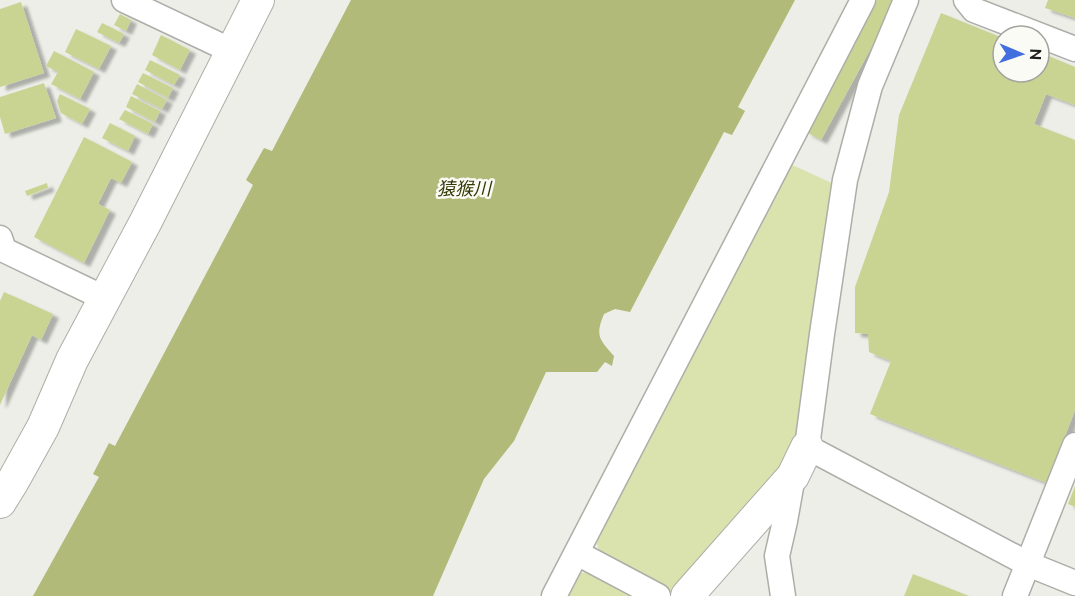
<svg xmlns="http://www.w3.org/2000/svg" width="1075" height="596" font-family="Ubuntu,'Noto Sans JP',sans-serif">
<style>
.green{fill:#dae2ae}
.water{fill:#b1ba79}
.building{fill:#cad492;filter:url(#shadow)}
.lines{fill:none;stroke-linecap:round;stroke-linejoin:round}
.minor-casing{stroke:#adaea8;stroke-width:27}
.tertiary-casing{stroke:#adaea8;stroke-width:34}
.minor{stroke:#fff;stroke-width:24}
.tertiary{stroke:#fff;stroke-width:32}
.labels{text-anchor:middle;stroke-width:5;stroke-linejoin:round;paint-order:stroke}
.water-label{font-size:18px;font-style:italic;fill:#333804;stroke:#fafbf5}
</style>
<defs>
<filter id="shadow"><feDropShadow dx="6" dy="4" stdDeviation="1.5" flood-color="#0004"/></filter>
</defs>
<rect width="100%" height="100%" fill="#eceee7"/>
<g class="green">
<polygon points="790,164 834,184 795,443 783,472 680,590 666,592 601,556 596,541 606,511"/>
<polygon points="588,572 637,596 565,596 578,574"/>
</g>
<path class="water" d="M351,0H795L738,107L745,111L732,135L724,132L630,312L615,309L604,314C595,336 599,339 614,356L612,366L605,362L597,372H546L514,441L484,479L433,596H33L99,477L93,474L109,443L115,446L253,185L246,180L264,148L272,151Z"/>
<g class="building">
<polygon points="877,0 897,0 821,140 806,132"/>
<polygon points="1048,0 1075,0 1075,18 1045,8"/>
<polygon points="21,2 44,73 0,87 0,9"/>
<polygon points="941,13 1003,38 1003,72 1039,72 1039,52 1075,67 1075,105 1046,94 1034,124 1075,140 1075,410 1047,483 870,414 891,361 869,352 868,334 855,333 855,287 889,192 899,115"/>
<polygon points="120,14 131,20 126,31 114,25"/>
<polygon points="102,23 124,34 119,43 97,32"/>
<polygon points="76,29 111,46 99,69 65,52"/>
<polygon points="161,35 190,50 180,70 152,55"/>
<polygon points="54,51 94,72 80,99 51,84 58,72 46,66"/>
<polygon points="150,60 180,75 174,85 145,70"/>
<polygon points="143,73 173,88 168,98 138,82"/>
<polygon points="44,83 56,118 5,134 0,117 0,97"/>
<polygon points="137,84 167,100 162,109 132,94"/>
<polygon points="60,94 90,109 82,124 61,113 57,101"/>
<polygon points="131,96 160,111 155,122 126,107"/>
<polygon points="125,110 153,124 148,134 119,119"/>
<polygon points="110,123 135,136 128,151 102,138"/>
<polygon points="84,137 132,162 121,183 111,178 98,204 110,210 84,263 34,237"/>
<polygon points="47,183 48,188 27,196 25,191"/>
<polygon points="4,292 53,314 41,340 32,335 0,405 0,301"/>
<polygon points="1075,486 1075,507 1068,504"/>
<polygon points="913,574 969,596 904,596"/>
</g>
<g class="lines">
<g class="minor-casing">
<g id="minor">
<polyline points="124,0 232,51"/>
<polyline points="906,0 870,86 845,180 822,334 807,447 1028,564 1075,583"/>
<polyline points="966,0 974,10 1075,49"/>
<polyline points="0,238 4,250 104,298"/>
<polyline points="577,553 658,596"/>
<polyline points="554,596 863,0"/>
<polyline points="783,596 777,556 785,521 793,476"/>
<polyline points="1015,596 1075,445"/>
</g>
</g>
<g class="tertiary-casing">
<g id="tertiary">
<polyline points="0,502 13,481 43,427 72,360 145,223 258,0"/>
<polyline points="687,596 793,476 807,447"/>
</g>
</g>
<use href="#minor" class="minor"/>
<use href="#tertiary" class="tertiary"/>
</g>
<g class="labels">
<g class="water-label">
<text x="464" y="195">猿猴川</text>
</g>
</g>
<g transform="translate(1021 54) rotate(92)"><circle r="28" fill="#fafbf5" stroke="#a2a39f" stroke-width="1.5"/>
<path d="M0-4.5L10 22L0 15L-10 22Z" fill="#426ee0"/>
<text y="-9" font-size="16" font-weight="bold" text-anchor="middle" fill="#1e1f1d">N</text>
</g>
</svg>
